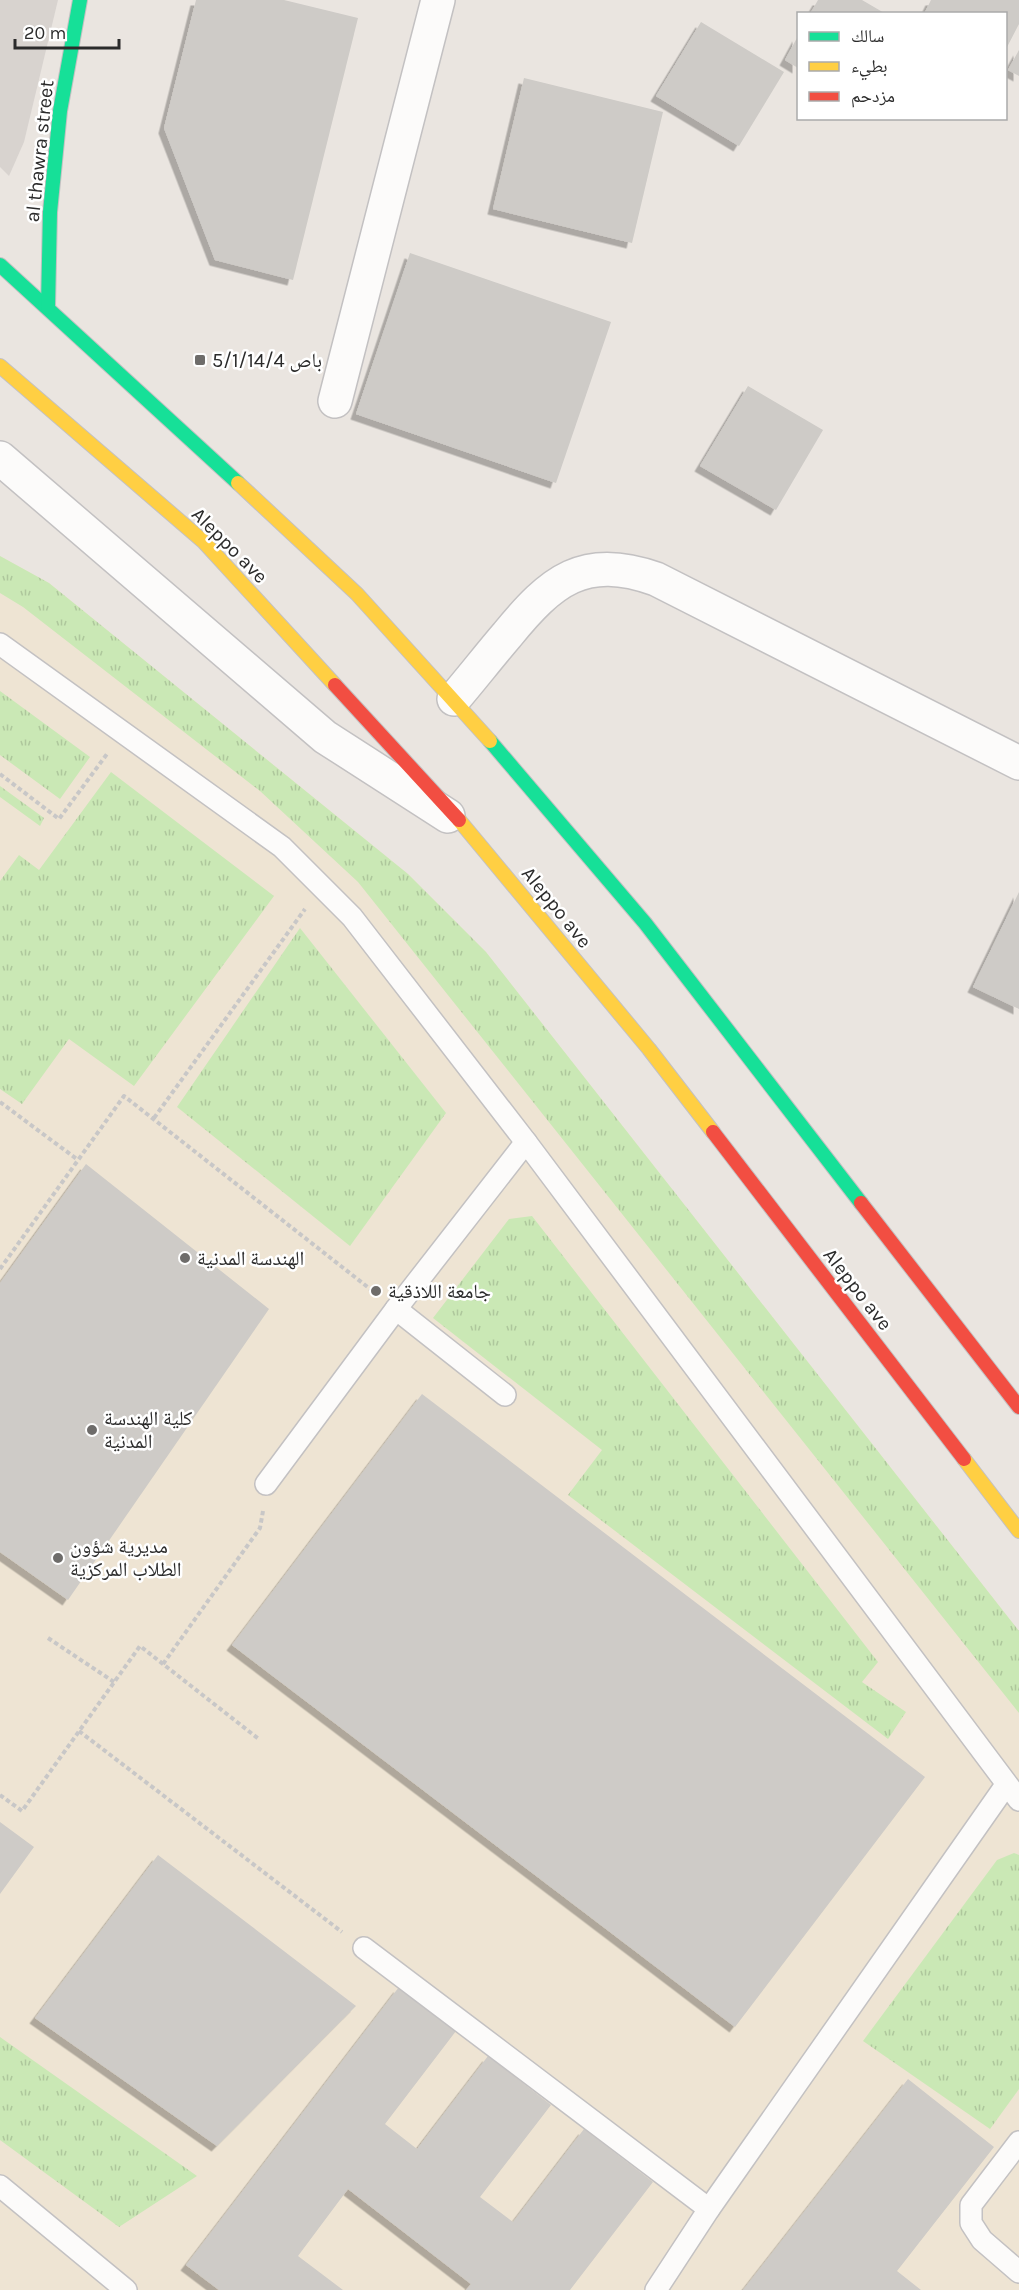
<svg xmlns="http://www.w3.org/2000/svg" width="1019" height="2290" font-family="Karla,'Noto Naskh Arabic',sans-serif">
<style>
.education{fill:#eee4d3}
.grass{fill:url(#grass-tufts)}
.plaza{fill:#d8d3cf}
.building{fill:#cecbc7;filter:url(#shadow)}
.lines{fill:none;stroke-linecap:round;stroke-linejoin:round}
.lane-casing{stroke:#c3c1c2;stroke-width:24}
.street-casing{stroke:#c3c1c2;stroke-width:36}
.fast-casing{stroke:#c3c1c2;stroke-width:16}
.slow-casing{stroke:#c3c1c2;stroke-width:16}
.jam-casing{stroke:#c3c1c2;stroke-width:16}
.path{stroke:#c8c7c7;stroke-width:4;stroke-dasharray:4.5 3;stroke-linecap:butt}
.lane{stroke:#fcfbfa;stroke-width:21}
.street{stroke:#fcfbfa;stroke-width:33}
.fast{stroke:#16e098;stroke-width:14}
.slow{stroke:#ffcf43;stroke-width:14}
.jam{stroke:#f24e42;stroke-width:14}
.poi-dot{fill:#6e6c6a;stroke:#fff;stroke-width:2}
.labels{text-anchor:middle;stroke-width:5;stroke-linejoin:round;paint-order:stroke}
.street-label{font-size:20px;fill:#2b2b2b;stroke:#fff}
.poi-label{font-size:20px;fill:#2b2b2b;stroke:#fff;text-anchor:start}
</style>
<defs>
<pattern id="grass-tufts" width="24" height="20" patternUnits="userSpaceOnUse" patternTransform="scale(1.5)"><rect width="24" height="20" fill="#cae8b5"/><path d="M3 7l-1-3M5 7V3M7 7l1-3M15 17l-1-3M17 17v-4M19 17l1-3" fill="none" stroke="#aec79c"/></pattern>
<filter id="shadow"><feDropShadow dx="-5.5" dy="5.5" stdDeviation="0" flood-color="#0004"/></filter>
</defs>
<rect width="100%" height="100%" fill="#eae5e0"/>
<polygon class="education" points="0,556 49,583 408,874 486,952 1019,1631 1019,2290 0,2290"/>
<g class="grass">
<polygon points="0,556 49,583 408,874 486,952 1019,1631 1019,1713 358,882 260,791 23,607 0,593"/>
<polygon points="0,691 90,757 60,799 0,755"/>
<polygon points="111,772 274,896 134,1086 69,1039 22,1104 0,1089 0,881 19,855 39,870"/>
<polygon points="0,786 44,818 40,826 0,797"/>
<polygon points="300,928 446,1113 350,1246 177,1107"/>
<polygon points="532,1216 878,1662 862,1682 906,1712 888,1739 568,1495 602,1450 433,1318 509,1219"/>
<polygon points="1014,1853 1019,1855 1019,2089 990,2129 863,2041 997,1860"/>
<polygon points="0,2037 197,2176 119,2227 0,2140"/>
</g>
<polygon class="plaza" points="0,0 58,0 24,142 9,176 0,167"/>
<g class="building">
<polygon points="196,0 284,0 358,18 293,280 215,260 164,128"/>
<polygon points="818,0 862,0 886,14 810,14"/>
<polygon points="931,0 1019,0 1019,24 1006,49 1006,14 924,14"/>
<polygon points="701,22 784,72 739,146 656,96"/>
<polygon points="798,36 798,68 785,60"/>
<polygon points="1019,50 1019,76 1008,70"/>
<polygon points="524,78 663,112 632,243 493,209"/>
<polygon points="410,253 611,322 556,483 356,414"/>
<polygon points="748,386 823,430 776,510 700,466"/>
<polygon points="1019,892 1019,1009 973,987"/>
<polygon points="86,1164 269,1309 68,1600 0,1552 0,1283"/>
<polygon points="422,1394 925,1777 735,2027 232,1645"/>
<polygon points="0,1822 34,1847 0,1894"/>
<polygon points="158,1855 356,2006 217,2146 35,2018"/>
<polygon points="399,1987 456,2031 385,2124 417,2149 488,2056 551,2105 480,2197 513,2222 584,2129 653,2182 570,2290 466,2290 471,2284 348,2189 298,2256 343,2290 219,2290 186,2265"/>
<polygon points="908,2079 994,2147 897,2271 921,2290 743,2290"/>
</g>
<g class="lines">
<g class="lane-casing">
<g id="lane">
<polyline points="0,644 282,847 352,917 526,1142 1019,1800"/>
<polyline points="396,1309 505,1395"/>
<polyline points="266,1484 396,1309 526,1142"/>
<polyline points="364,1948 709,2209"/>
<polyline points="1019,2142 971,2205 971,2223 982,2240 1019,2272"/>
<polyline points="0,2186 126,2290"/>
<polyline points="656,2290 709,2209 1006,1785"/>
</g>
</g>
<g class="street-casing">
<g id="street">
<polyline points="335,401 438,0"/>
<polyline points="0,458 325,737 448,816"/>
<path d="M454,699C472,678 489,656 507,635C551,581 584,553 656,579L1019,763"/>
</g>
</g>
<g class="fast-casing">
<g id="fast">
<polyline points="0,265 238,483"/>
<polyline points="48,307 50,212 60,111 80,0"/>
<polyline points="490,741 645,923 861,1203"/>
</g>
</g>
<g class="slow-casing">
<g id="slow">
<polyline points="0,366 204,542 335,685"/>
<polyline points="238,483 357,594 490,741"/>
<polyline points="459,820 649,1049 713,1132"/>
<polyline points="964,1459 1019,1531"/>
</g>
</g>
<g class="jam-casing">
<g id="jam">
<polyline points="335,685 459,820"/>
<polyline points="713,1132 964,1459"/>
<polyline points="861,1203 1019,1407"/>
</g>
</g>
<g class="path">
<polyline points="0,774 59,819 107,754"/>
<polyline points="0,1102 78,1160"/>
<polyline points="154,1118 305,909"/>
<polyline points="0,1269 124,1096 374,1292"/>
<polyline points="48,1638 114,1682"/>
<polyline points="163,1664 260,1528 263,1511"/>
<polyline points="79,1731 342,1932"/>
<polyline points="0,1795 22,1811 140,1646 260,1740"/>
</g>
<use href="#lane" class="lane"/>
<use href="#street" class="street"/>
<use href="#fast" class="fast"/>
<use href="#slow" class="slow"/>
<use href="#jam" class="jam"/>
</g>
<g class="poi-dot">
<rect x="194" y="354" width="12" height="12" rx="3"/>
<circle cx="185" cy="1258" r="6"/>
<circle cx="376" cy="1291" r="6"/>
<circle cx="92" cy="1430" r="6"/>
<circle cx="58" cy="1558" r="6"/>
</g>
<g class="labels">
<g class="street-label">
<text transform="translate(39 151) rotate(-84)" y="7">al thawra street</text>
<text transform="translate(230 545) rotate(45)" y="7">Aleppo ave</text>
<text transform="translate(557 907) rotate(51)" y="7">Aleppo ave</text>
<text transform="translate(858 1289) rotate(52)" y="7">Aleppo ave</text>
</g>
<g class="poi-label">
<text x="212" y="367">باص 5/1/14/4</text>
<text x="197" y="1265">الهندسة المدنية</text>
<text x="388" y="1298">جامعة اللاذقية</text>
<text x="104" y="1425">كلية الهندسة<tspan x="104" dy="23">المدنية</tspan></text>
<text x="70" y="1553">مديرية شؤون<tspan x="70" dy="23">الطلاب المركزية</tspan></text>
</g>
</g>
<rect x="797" y="12" width="210" height="108" fill="#ffffff" stroke="#aaaaaa" stroke-width="1.5"/>
<rect x="809" y="32" width="30" height="9" fill="#16e098" stroke="#aaaaaa" stroke-width="1.5"/>
<text x="851" y="42" font-size="18" fill="#2b2b2b">سالك</text>
<rect x="809" y="62" width="30" height="9" fill="#ffcf43" stroke="#aaaaaa" stroke-width="1.5"/>
<text x="851" y="72" font-size="18" fill="#2b2b2b">بطيء</text>
<rect x="809" y="92" width="30" height="9" fill="#f24e42" stroke="#aaaaaa" stroke-width="1.5"/>
<text x="851" y="102" font-size="18" fill="#2b2b2b">مزدحم</text>
<path d="M15 39v9h104v-9" fill="none" stroke="#2b2b2b" stroke-width="3"/>
<text x="24" y="39" font-size="18" fill="#2b2b2b" stroke="#ffffff" stroke-width="4.5" paint-order="stroke">20 m</text>
</svg>
